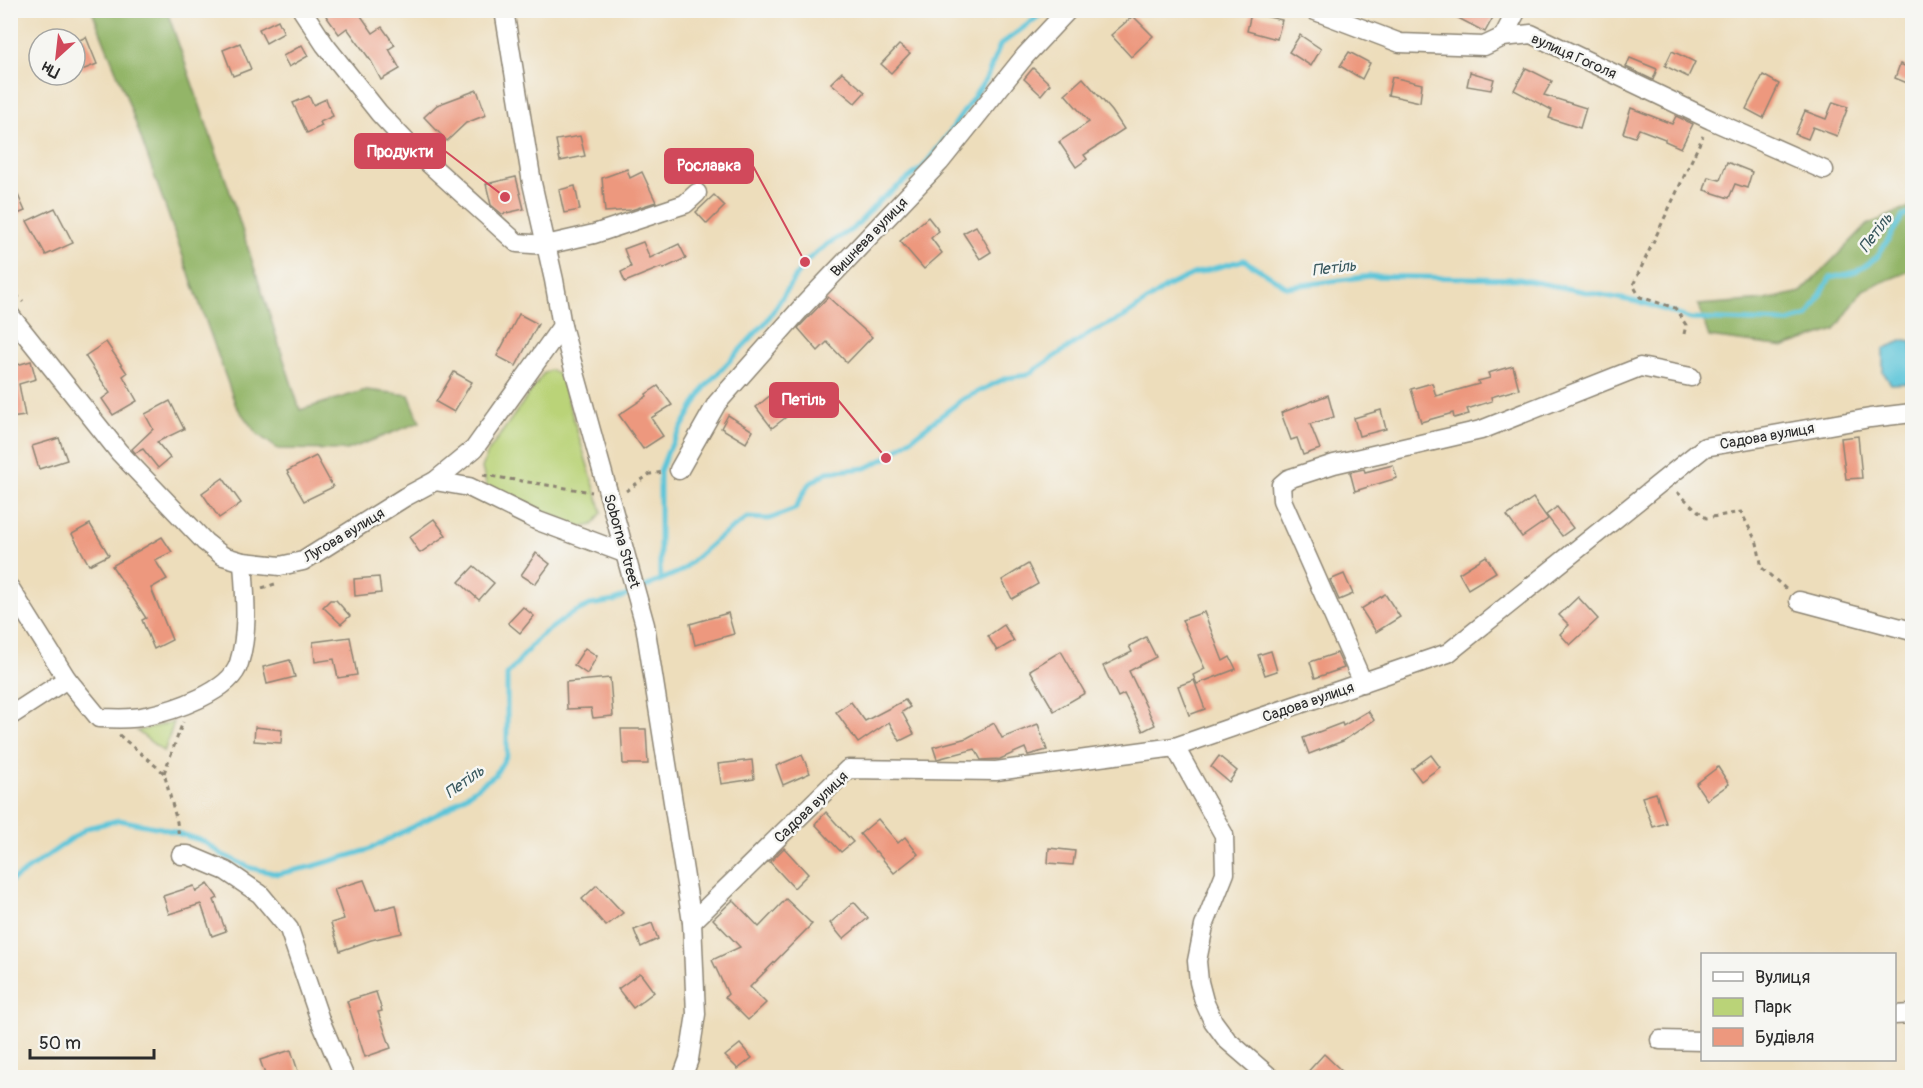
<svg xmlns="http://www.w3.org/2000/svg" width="1923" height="1088" font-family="Pangolin,sans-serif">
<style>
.green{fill:#bad378;stroke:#727f52;stroke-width:1.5}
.forest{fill:#93b568;stroke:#5f704a;stroke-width:1.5}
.water{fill:#5cc5d9;stroke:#447882;stroke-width:1.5}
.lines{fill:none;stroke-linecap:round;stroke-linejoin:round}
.stream{stroke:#5cc5d9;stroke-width:5}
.building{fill:#ed987e}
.minor-casing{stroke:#8c8473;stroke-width:21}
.path{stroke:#8c8473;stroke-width:3;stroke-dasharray:4.5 4.5;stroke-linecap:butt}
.minor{stroke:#fff;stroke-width:18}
.labels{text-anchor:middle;stroke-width:5;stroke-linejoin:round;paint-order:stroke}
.street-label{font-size:15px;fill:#2b2b2b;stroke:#f6f6f2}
.water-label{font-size:16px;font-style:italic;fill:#3a595f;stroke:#f6f6f2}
.leader{fill:none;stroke:#d1495b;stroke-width:2}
.callout-dot{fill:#d1495b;stroke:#f6f6f2;stroke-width:2}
.callout{fill:#d1495b;stroke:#d1495b;stroke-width:2}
.callout-label{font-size:16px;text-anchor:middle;font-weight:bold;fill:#fff}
</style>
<rect width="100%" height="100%" fill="#f6f6f2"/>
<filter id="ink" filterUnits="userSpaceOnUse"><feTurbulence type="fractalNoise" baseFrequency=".0167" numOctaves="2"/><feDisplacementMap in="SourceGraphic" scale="12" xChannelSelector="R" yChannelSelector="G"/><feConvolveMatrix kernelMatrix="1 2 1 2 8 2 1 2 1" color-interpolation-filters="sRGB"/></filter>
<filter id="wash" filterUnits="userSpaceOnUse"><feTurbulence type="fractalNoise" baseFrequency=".008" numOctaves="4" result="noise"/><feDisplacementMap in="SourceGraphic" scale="24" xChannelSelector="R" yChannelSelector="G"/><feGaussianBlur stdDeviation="1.35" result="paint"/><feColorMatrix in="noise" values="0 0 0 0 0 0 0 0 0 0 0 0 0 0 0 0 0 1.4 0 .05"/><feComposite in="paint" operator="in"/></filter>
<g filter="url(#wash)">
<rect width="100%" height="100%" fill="#edddbb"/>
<g class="green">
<polygon points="550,370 560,375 602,512 593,525 581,527 487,487 482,468 488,452 543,374"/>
<polygon points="174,722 164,752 137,731"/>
</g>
<g class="forest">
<polygon points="92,11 167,11 229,189 300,410 366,390 409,395 420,422 347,450 278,449 257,434 236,406 125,93"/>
<polygon points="1912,206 1912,270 1863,290 1835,330 1785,347 1709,337 1698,305 1766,300 1801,292 1867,225"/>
</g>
<polygon class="water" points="1904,340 1912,341 1912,383 1891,384 1883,372 1883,349"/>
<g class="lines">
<g class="stream">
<polyline points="660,581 660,471 668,451 705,387 766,322 805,262 826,245 854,228 879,201 923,167 945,139 986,79 1000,45 1047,10"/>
<polyline points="10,882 87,828 119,820 161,828 203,841 223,855 251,868 278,874 314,866 368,850 447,809 495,775 507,755 507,675 539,637 571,614 590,605 614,601 681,571 716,540 747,518 769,519 795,509 808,485 827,472 866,468 886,458 963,399 1006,378 1027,375 1090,333 1124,317 1168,286 1193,274 1244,260 1287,287 1370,276 1519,279 1643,303 1691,319 1789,322 1808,316 1830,278 1856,272 1877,257 1903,216 1912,213"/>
</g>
</g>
<g id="blocks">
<g class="building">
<polygon points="334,10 357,10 373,33 382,27 395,45 389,49 400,69 381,80 371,61 347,28 339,34 326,16"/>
<polygon points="1443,10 1497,10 1485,32"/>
<polygon points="1251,13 1282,20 1277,39 1247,31"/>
<polygon points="1133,16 1153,36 1131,57 1111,35"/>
<polygon points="278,20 284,33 266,43 259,29"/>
<polygon points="1300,35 1321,49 1311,66 1289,52"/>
<polygon points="86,37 97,64 82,70 75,53 75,42"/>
<polygon points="240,43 251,69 233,76 223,50"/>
<polygon points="302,45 308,56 289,67 283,56"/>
<polygon points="899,45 910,53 891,73 881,64"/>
<polygon points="1672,51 1695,62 1688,77 1665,66"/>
<polygon points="1349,52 1370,63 1362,79 1340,66"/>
<polygon points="1630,58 1657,69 1653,80 1626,67"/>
<polygon points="1900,64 1912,69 1912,85 1895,78"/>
<polygon points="1033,68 1050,84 1041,95 1024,79"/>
<polygon points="1526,68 1552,81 1544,95 1586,108 1580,128 1549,118 1552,110 1514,90"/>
<polygon points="842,72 865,92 855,103 831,83"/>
<polygon points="1470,72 1494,79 1491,90 1467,86"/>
<polygon points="1763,75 1779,84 1763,118 1746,109"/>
<polygon points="1392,77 1422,84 1420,102 1388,95"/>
<polygon points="1083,78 1112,111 1124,129 1084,155 1087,159 1076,167 1059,142 1089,122 1065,94"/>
<polygon points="477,90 486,115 466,123 447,141 424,117 437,105"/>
<polygon points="309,96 313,105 326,99 333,116 320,122 322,126 307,133 293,103"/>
<polygon points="1833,102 1848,107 1837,136 1813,127 1808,139 1795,134 1805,111 1826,119"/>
<polygon points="1631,108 1672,124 1676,116 1693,124 1681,148 1665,141 1665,139 1639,129 1635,137 1623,133"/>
<polygon points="580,136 585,156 560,161 556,140"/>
<polygon points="1727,162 1752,172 1747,188 1735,184 1729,198 1704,190 1708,177 1720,180"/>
<polygon points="627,169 630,178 642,172 656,202 631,210 605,212 602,178"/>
<polygon points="10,177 25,211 10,217"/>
<polygon points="516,177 524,209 502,214 491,205 486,184"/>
<polygon points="575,186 580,210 564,213 559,190"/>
<polygon points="714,195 725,206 707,224 696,212"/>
<polygon points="55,208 73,243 46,255 27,221"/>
<polygon points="928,217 939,231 931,238 942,253 924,269 900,241"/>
<polygon points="976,226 991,252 980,259 963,233"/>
<polygon points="643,242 650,258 679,244 686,258 663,269 662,267 625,282 621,272 631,267 624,249"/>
<polygon points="828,297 872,337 847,363 827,342 818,351 798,328"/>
<polygon points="519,314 538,324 516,366 497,356"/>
<polygon points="106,342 127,373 123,376 137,401 113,415 102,399 110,393 85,356"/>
<polygon points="31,361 36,379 19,384 25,416 10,418 10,367"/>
<polygon points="1513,366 1519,389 1491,397 1492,401 1467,409 1469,414 1454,418 1453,413 1421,422 1411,389 1432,383 1436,396 1479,384 1478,381 1490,378 1488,373"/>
<polygon points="454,372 472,382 454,412 436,402"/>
<polygon points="658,386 672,405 651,418 663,436 643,449 619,415 647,396 646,394"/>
<polygon points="777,390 794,411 772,428 756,407"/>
<polygon points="1328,395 1334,417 1310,424 1320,449 1303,455 1297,438 1291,440 1281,413"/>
<polygon points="170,401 184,429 157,442 170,458 158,468 143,449 135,453 132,449 153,429 145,414"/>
<polygon points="1381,410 1386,429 1359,436 1354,418"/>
<polygon points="728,415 753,431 746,443 721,428"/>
<polygon points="1858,436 1862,478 1846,479 1841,438"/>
<polygon points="59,438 67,460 39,469 32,446"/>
<polygon points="316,456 333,487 304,501 287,471"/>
<polygon points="1393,465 1397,478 1355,491 1350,472 1364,469 1365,472"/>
<polygon points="223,478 241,503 219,518 202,493"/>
<polygon points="1533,498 1548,519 1522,537 1507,516"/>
<polygon points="1557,507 1573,528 1562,536 1546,515"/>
<polygon points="434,519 446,535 420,553 409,537"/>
<polygon points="90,524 109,555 89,565 72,534"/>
<polygon points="162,537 172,552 155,560 167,579 151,588 172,640 154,649 142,620 146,618 112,566"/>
<polygon points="536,553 550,564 535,584 521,575"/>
<polygon points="1486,556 1496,572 1468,589 1459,573"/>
<polygon points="1028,564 1038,584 1012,599 1002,580"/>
<polygon points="474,566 494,583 479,600 459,582"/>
<polygon points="1344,574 1353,594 1339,600 1330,580"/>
<polygon points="379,577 381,593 355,596 354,579"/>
<polygon points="1385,594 1400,617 1376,632 1361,609"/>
<polygon points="1578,597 1598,619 1570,645 1560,634 1569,625 1559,615"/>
<polygon points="330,600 336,600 350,616 341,624 323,607"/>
<polygon points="523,607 534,616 520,633 508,623"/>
<polygon points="1204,612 1223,661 1230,657 1236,669 1197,684 1193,675 1205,669 1182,620"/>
<polygon points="728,613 734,634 695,645 690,624"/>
<polygon points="1004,625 1014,641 997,651 988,636"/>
<polygon points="350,637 357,675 338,678 334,659 315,662 313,642"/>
<polygon points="1146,637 1156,657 1129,671 1155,725 1143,731 1124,694 1118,697 1103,666 1132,652 1129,646"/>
<polygon points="585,648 597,656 587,674 574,665"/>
<polygon points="1061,651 1085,693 1054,711 1030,670"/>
<polygon points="1271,651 1277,671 1265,675 1258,655"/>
<polygon points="1337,653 1344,668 1315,678 1310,662"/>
<polygon points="290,660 295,677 267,684 263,667"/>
<polygon points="610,678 613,716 593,718 591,708 567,709 566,682"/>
<polygon points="1194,680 1205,709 1189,715 1178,686"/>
<polygon points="905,700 910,707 902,712 914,734 900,741 889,722 858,743 836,712 851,702 865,721"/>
<polygon points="1368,711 1374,720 1343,741 1309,754 1303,738 1342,723 1343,726"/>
<polygon points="994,723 1002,738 1038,724 1047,750 1028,755 1025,748 1000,759 981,760 975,749 937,759 933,747 967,738"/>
<polygon points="255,727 282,730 281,743 254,741"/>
<polygon points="621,729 646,729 648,764 623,764"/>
<polygon points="802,755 810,773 783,785 776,766"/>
<polygon points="1431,755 1440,767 1421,781 1412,769"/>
<polygon points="1219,756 1237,771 1229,782 1211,767"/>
<polygon points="752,760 754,779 721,784 718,764"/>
<polygon points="1718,767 1729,784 1707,800 1696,784"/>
<polygon points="1656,793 1666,823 1653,827 1642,797"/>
<polygon points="826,812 853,842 841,852 815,824"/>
<polygon points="878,819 898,843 905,837 918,854 894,873 876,851 875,852 860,834"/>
<polygon points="784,848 808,874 794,888 770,862"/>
<polygon points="1049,848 1075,851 1073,865 1048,863"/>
<polygon points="364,880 376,910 396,905 402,933 371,940 340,951 331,923 344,919 334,889"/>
<polygon points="208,884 218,898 214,900 226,931 212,936 201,904 169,914 163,896 194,886 196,892"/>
<polygon points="597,885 623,913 606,926 582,899"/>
<polygon points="786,899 812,924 750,987 766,1003 748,1020 725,997 728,994 712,960 740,947 713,919 733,900 759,927"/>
<polygon points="854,902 868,918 843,939 830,923"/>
<polygon points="652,923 658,939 641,947 634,930"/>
<polygon points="640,973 654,992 633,1008 618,989"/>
<polygon points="376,992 382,1011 378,1012 391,1048 365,1057 347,1001"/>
<polygon points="740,1044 752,1058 738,1069 725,1056"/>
<polygon points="291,1050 299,1074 290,1077 266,1077 260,1060"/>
<polygon points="1324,1054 1348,1077 1303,1077"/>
</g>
</g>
</g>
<g filter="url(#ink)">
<use href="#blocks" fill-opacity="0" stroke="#8c8473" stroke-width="1.5"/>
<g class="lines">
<g class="minor-casing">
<g id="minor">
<polyline points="302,10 325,45 379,113 415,151 517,243 546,245 594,234 685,204 697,193"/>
<polyline points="504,10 532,183 554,280 562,326 645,625 692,922 696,1014 689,1059 682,1078"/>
<polyline points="1313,10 1400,43 1484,46 1503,37 1531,34 1711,120 1824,170"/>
<polyline points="1503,37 1517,10"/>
<polyline points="10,315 119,452 205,542 223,556 243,562 280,566 303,561 405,497 435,481 474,449 562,326"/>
<polyline points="679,470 717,403 803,306 940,162 1025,56 1068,10"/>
<polyline points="435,481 469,487 538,521 624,553"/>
<path d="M10,588L67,679L99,718C114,718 131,720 146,716C172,711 231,692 239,663C249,631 245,595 243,562"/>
<polyline points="1799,601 1912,631"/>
<polyline points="1363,683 1282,500 1281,485 1288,479 1334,464 1481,430 1640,367 1691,377"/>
<polyline points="10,716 67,679"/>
<polyline points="1175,747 1224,835 1225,873 1204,926 1197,961 1199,982 1204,1001 1213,1021 1227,1040 1271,1078"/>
<polyline points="181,855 188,855 226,871 260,894 289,929 320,1020 345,1078"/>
<polyline points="692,922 848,769 996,771 1175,747 1448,653 1705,447 1870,418 1912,413"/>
<polyline points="1894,1015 1912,1014"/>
<polyline points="1660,1040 1702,1041"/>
</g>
</g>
<g class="path">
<polyline points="10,288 23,302"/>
<polyline points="1684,334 1686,325 1675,308 1640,297 1633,285 1703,136"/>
<polyline points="483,475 592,492"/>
<polyline points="626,491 650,474 664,472"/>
<polyline points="1677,492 1706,518 1741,512 1757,543 1762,568 1787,590"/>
<polyline points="262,588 275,584"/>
<polyline points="119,735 164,773 177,822 179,838"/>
<polyline points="164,773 183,722"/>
</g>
<use href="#minor" class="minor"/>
</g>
</g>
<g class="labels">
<g class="street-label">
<text transform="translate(1574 56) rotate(24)" y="5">вулиця Гоголя</text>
<text transform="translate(869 237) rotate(-46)" y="5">Вишнева вулиця</text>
<text transform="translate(1767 436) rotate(-10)" y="5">Садова вулиця</text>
<text transform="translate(344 535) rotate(-31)" y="5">Лугова вулиця</text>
<text transform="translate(622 541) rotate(74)" y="5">Soborna Street</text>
<text transform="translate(1308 702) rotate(-19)" y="5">Садова вулиця</text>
<text transform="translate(811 807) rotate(-44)" y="5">Садова вулиця</text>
</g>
<g class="water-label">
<text transform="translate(1875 232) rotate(-53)" y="6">Петіль</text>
<text transform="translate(1334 267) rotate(-7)" y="6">Петіль</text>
<text transform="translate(464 781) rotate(-36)" y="6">Петіль</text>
</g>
</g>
<path class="leader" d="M505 197L445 151M805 262L753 166M886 458L838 400"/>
<g class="callout-dot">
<circle cx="505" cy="197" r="6"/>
<circle cx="805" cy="262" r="6"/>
<circle cx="886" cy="458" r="6"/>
</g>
<g class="callout">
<rect x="355" y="134" width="90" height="34" rx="6"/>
<rect x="665" y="149" width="88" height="34" rx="6"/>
<rect x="770" y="383" width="68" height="34" rx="6"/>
</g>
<g class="callout-label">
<text x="400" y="157">Продукти</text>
<text x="709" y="171">Рославка</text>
<text x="804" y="405">Петіль</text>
</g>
<rect width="1923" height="1088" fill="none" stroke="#f6f6f2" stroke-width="36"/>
<rect x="1701" y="953" width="195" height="108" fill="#f6f6f2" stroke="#a5a5a2" stroke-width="1.5"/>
<rect x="1713" y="972" width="30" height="9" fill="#ffffff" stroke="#a5a5a2" stroke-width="1.5"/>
<text x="1755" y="983" font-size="18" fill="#2b2b2b">Вулиця</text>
<rect x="1713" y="998" width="30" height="18" fill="#bad378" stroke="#a5a5a2" stroke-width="1.5"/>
<text x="1755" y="1013" font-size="18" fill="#2b2b2b">Парк</text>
<rect x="1713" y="1028" width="30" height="18" fill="#ed987e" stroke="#a5a5a2" stroke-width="1.5"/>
<text x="1755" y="1043" font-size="18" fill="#2b2b2b">Будівля</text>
<g transform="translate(57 57) rotate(207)"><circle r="28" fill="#f6f6f2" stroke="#a5a5a2" stroke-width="1.5"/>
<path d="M0-4.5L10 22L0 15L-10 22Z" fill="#d1495b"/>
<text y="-9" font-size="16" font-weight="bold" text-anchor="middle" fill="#2b2b2b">Пн</text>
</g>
<path d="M30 1049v9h124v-9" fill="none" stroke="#2b2b2b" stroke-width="3"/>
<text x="39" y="1049" font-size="18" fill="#2b2b2b" stroke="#f6f6f2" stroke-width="4.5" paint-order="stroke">50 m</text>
</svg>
